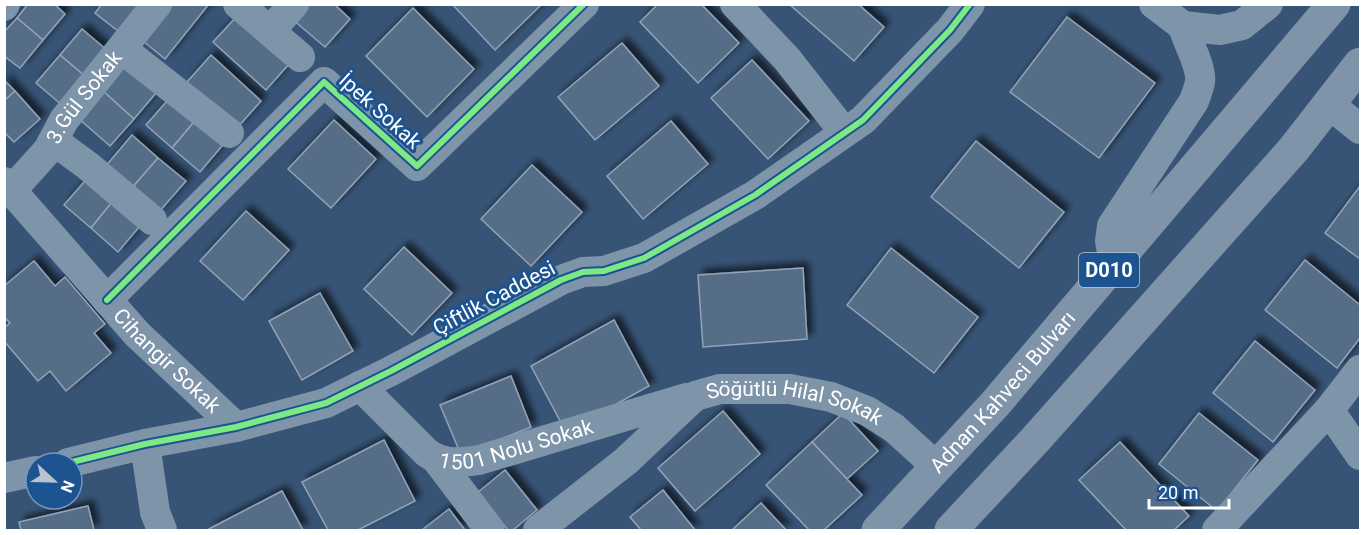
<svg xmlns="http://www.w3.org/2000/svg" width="1365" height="535" font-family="Roboto,sans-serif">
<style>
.building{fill:#556d87;stroke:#93a4b7;stroke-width:1.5;filter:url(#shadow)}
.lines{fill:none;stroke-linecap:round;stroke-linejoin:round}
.minor{stroke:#7e94a9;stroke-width:30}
.highway{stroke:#7f93a9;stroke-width:33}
.cycleway-casing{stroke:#1c5391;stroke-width:10}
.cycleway{stroke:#7ce984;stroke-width:6}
.labels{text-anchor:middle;stroke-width:6;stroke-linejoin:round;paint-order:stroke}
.shield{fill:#1c5391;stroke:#bbcbde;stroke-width:1.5}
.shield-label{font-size:20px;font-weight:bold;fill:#fff}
.street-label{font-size:21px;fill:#fff;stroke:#1c5391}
</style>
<defs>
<filter id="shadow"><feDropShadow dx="5.5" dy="-5.5" stdDeviation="3" flood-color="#0009"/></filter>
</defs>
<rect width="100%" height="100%" fill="#375476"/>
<g class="building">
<polygon points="28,4 54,4 65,14 43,40 17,18"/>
<polygon points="102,4 147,4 123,35 95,13"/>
<polygon points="172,4 209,4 165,59 143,41"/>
<polygon points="304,4 334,4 350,19 325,47 292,19"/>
<polygon points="452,4 542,4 495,50"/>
<polygon points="658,4 701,4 739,43 698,83 640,22"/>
<polygon points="789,4 858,4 884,27 854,61"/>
<polygon points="413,8 474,69 427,117 366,56"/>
<polygon points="238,15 290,63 266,90 213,42"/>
<polygon points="1067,17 1155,83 1099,158 1010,92"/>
<polygon points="17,18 43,40 20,68 4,56 4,32"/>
<polygon points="82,29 108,51 86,77 60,55"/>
<polygon points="622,43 659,86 595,140 558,97"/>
<polygon points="60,55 86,77 63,106 36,83"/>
<polygon points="211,55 261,101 237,128 187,82"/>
<polygon points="752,60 809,121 768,159 711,98"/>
<polygon points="125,65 156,93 134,119 103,91"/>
<polygon points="4,80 15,91 4,101"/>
<polygon points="15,91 40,119 14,142 4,132 4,101"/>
<polygon points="103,91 134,119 110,146 79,119"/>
<polygon points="173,94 199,116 172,148 146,125"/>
<polygon points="199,116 227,140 200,172 172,148"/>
<polygon points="334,120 376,159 331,208 288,169"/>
<polygon points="671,121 708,164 643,219 607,176"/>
<polygon points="132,135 158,158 131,189 105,167"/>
<polygon points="976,141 1064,212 1019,268 931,197"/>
<polygon points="158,158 186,181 158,213 131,189"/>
<polygon points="532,165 582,212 531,266 481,219"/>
<polygon points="91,174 117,196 91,228 64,205"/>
<polygon points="1360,186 1360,259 1325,233"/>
<polygon points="117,196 145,220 118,252 91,228"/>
<polygon points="246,211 289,250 243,300 200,261"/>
<polygon points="404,247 452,293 412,335 364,289"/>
<polygon points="891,248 978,317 934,373 847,305"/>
<polygon points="1305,260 1360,305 1360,338 1337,368 1265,310"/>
<polygon points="34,261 55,286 65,277 105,324 94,333 111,353 66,391 50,371 38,381 4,341 4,328 10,323 4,317 4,286"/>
<polygon points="803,268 807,339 703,347 698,275"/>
<polygon points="320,293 353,351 302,380 269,321"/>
<polygon points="614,320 649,386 566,432 531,366"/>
<polygon points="1255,341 1315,390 1273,442 1213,393"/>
<polygon points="511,376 531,427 461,455 440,405"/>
<polygon points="723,411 760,454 695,511 658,468"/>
<polygon points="843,413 878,451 847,479 812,442"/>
<polygon points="1199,413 1258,460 1217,511 1159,464"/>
<polygon points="384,440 415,501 358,530 328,530 302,482"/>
<polygon points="812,442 862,495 824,530 809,530 766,485"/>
<polygon points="1120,442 1189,516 1174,530 1126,530 1079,480"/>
<polygon points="505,470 537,510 513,530 508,530 477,493"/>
<polygon points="663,490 695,530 641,530 630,517"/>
<polygon points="282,491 303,530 207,530"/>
<polygon points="761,503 786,530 732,530"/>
<polygon points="88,506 94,530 21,530 19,522"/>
<polygon points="449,509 465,530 422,530"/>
</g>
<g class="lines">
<g class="minor">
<polyline points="238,4 300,57"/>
<polyline points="735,4 787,59 844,132"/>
<polyline points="1154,4 1183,26"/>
<polyline points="4,6 5,4"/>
<polyline points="270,31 294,4"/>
<polyline points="122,49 229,133"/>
<polyline points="1329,104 1360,129"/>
<polyline points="54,141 88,166 152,220"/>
<path id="s1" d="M4,182L137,334L236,427"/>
<path id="s2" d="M12,190L48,150L64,120L157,4"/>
<path d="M1114,264L1110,241L1112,226L1194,101C1196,95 1199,88 1200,82C1202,66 1187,42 1183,26L1220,30L1242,25L1268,4"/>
<polyline points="107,300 324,82 417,166 584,4"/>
<path id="s3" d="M360,386L427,453C444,465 459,463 479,460L686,398"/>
<polyline points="1329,410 1360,455"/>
<polyline points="145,444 155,512 162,530"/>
<polyline points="437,460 490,530"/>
<polyline points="68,463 145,444 236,427 326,403 391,371 561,280 583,272 604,271 644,258 755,195 863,120 950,30 970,4"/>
<polyline points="4,478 36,471"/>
<path id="s4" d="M538,530L626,461L695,396L720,389H790L831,397L867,411L894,428L937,467"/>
<polyline points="1217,530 1329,410 1360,370"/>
</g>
<g class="highway">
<path id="s5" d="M878,530L995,404L1334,4"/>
<polyline points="951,530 1035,440 1293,150 1360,64"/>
</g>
<g class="cycleway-casing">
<g id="cycleway">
<polyline points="107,300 324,82 417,166 584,4"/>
<polyline points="68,463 145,444 236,427 326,403 391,371 561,280 583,272 604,271 644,258 755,195 863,120 950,30 970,4"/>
</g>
</g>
<use href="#cycleway" class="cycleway"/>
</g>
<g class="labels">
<rect class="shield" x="1079" y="253" width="60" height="34" rx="4.5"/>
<g class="shield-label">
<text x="1109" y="277">D010</text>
</g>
<g class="street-label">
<text dy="7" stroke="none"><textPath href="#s2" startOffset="118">3.Gül Sokak</textPath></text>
<text transform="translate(380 111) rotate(42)" y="7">İpek Sokak</text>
<text transform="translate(494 298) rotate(-28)" y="7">Çiftlik Caddesi</text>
<text dy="7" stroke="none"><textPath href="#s1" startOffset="242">Cihangir Sokak</textPath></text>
<text dy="7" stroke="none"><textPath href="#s5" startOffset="186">Adnan Kahveci Bulvarı</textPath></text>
<text dy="7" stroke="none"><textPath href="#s4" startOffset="309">Söğütlü Hilal Sokak</textPath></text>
<text dy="7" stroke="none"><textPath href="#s3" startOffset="188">1501 Nolu Sokak</textPath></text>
</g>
</g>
<rect width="1365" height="535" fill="none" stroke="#ffffff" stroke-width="12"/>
<g transform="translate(54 481) rotate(112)"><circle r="28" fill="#1c5391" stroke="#7798bd" stroke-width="1.5"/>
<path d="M0-4.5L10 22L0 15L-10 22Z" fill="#b9c3cf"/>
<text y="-9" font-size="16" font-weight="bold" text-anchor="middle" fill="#ffffff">N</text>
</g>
<path d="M1149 499v9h80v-9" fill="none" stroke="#ffffff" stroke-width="3"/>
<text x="1158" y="499" font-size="18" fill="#ffffff" stroke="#1c5391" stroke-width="4.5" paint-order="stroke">20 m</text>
</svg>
